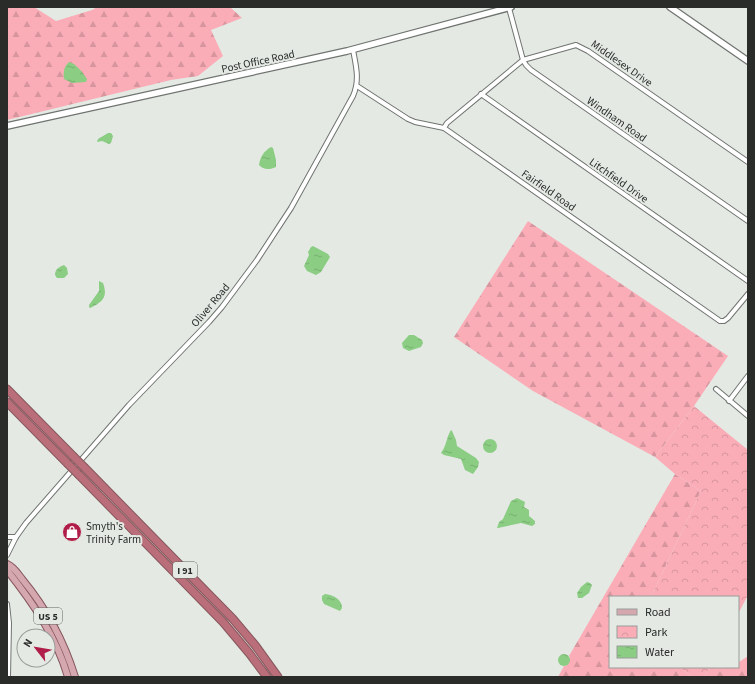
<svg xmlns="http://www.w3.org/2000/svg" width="755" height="684" font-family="'Source Sans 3',sans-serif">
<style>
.forest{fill:url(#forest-firs)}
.park{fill:url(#park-crowns)}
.water{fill:url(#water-ripples)}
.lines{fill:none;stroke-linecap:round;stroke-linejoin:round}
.street-casing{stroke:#707470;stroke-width:6}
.secondary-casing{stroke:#707470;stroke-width:8}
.primary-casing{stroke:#87575d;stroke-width:8}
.highway-casing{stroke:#87575d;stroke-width:9}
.street{stroke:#fff;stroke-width:4}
.secondary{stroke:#fff;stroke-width:5.5}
.primary{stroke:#d5a8af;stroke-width:6}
.highway{stroke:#b96e79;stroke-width:7}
.highway-bridge-casing{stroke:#87575d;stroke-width:9;stroke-linecap:butt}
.highway-bridge{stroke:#b96e79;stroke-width:7}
.labels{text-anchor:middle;stroke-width:4;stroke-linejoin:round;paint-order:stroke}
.shield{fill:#e4e9e4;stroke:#626562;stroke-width:1}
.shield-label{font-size:10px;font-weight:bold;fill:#2a2c2a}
.street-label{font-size:11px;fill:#2a2c2a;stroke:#e4e9e4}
.poi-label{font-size:11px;fill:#2a2c2a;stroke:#e4e9e4;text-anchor:start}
</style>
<defs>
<pattern id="forest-firs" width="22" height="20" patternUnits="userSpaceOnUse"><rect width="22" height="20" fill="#fbadb7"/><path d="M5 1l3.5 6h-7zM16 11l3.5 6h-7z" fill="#d7959e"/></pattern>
<pattern id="park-crowns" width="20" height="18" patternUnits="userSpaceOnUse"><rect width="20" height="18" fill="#fbadb7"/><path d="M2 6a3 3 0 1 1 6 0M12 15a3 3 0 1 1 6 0" fill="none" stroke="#d7959e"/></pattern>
<pattern id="water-ripples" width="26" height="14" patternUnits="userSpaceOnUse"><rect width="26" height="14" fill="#8acd83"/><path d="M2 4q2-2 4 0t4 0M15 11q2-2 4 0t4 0" fill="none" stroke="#77b071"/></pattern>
</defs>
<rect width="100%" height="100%" fill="#e4e9e4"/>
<g class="forest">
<polygon points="7,7 34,7 56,21 92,10 97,7 230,7 242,18 211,30 223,56 198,76 171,80 7,120"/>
<polygon points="528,221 728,356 694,406 655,457 533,391 454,337"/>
<polygon points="675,474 701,491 651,597 610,597 610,667 679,667 692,677 558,677 564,666 566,666 570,657 569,656"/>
<polygon points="748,656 748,677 704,677 710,667 738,667 738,661 739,662"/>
</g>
<g class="park">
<polygon points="694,406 748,450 748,595 738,614 738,597 651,597 701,491 675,474 655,457"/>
<polygon points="679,667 710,667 704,677 692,677"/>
</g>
<g class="water">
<path d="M69,62C77,64 82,72 87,79L86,82L72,83L64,79C63,73 64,66 69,62Z"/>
<polygon points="108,133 111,133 113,136 111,143 109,144 102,141 97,142 98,139"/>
<path d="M271,147L273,148L276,160V167C270,170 263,170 259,165C260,157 264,151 271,147Z"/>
<polygon points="313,246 328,254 330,257 321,272 316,275 307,271 304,266 309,255 308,252 311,247"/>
<path d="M64,265L67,268L68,274L64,278H57L55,275C55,269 59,267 64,265Z"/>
<path d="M99,281L103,283C108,297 103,302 90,308L89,307V305L99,291Z"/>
<polygon points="409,335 414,335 422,340 423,343 421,347 409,351 403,348 402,343"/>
<path d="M451,430L452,431L456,440L457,446L476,458L479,462L478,467L473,474L465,470L461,459L444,455L441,453C447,445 446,438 451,430Z"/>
<circle cx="490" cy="446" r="7"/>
<polygon points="517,498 525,502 524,507 529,510 529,516 535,521 535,524 532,526 521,523 498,528 497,528 499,522 503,519 511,501"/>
<polygon points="587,582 590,583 592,585 589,593 582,598 578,598 577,593 581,587"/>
<path d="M325,594C333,595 342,599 342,608L340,611L324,604L322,600V596Z"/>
<circle cx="564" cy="660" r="6"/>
</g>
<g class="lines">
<g class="street-casing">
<g id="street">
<polyline points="509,8 523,60 526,65 531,70 748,221"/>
<polyline points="357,86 408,119 415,122 444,128 720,321 724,321 728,318 748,294"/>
<polyline points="481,94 748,281"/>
<polyline points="444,128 447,123 523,60 576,45 588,51 748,162"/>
<polyline points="716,389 748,416"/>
<polyline points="729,401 748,376"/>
<polyline points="7,537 16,537"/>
<path d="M7,555L16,537L26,523L129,405L209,322L222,307L257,260L291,208L353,96C360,80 356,66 353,50"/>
<polyline points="7,604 9,623 8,677"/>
</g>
</g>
<g class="secondary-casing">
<g id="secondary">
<polyline points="670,7 748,61"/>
<polyline points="7,126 347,51 511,7"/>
</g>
</g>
<g class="primary-casing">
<g id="primary">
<path d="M7,564C14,567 18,574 22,579C46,608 64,641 75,677"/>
<path d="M7,570C33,603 56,636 68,677"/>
</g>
</g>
<g class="highway-casing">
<g id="highway">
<polyline points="7,389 73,456"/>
<polyline points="7,402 67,463"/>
<polyline points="85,468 233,619 255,645 278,677"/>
<polyline points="79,475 223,622 249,653 267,677"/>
</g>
</g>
<use href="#street" class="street"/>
<use href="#secondary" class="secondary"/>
<use href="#primary" class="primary"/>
<use href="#highway" class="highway"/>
<g class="highway-bridge-casing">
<g id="highway-bridge">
<polyline points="73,456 85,468"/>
<polyline points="67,463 79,475"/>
</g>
</g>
<use href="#highway-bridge" class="highway-bridge"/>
</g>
<defs>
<g id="shop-disc" transform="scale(1)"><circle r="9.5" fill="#b01d48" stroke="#e4e9e4"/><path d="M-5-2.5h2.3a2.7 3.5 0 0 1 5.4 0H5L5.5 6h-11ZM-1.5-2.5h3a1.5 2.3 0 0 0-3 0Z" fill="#fff"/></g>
</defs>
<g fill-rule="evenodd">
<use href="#shop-disc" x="72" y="532"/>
</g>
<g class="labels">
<g class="shield">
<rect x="173" y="562" width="24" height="16" rx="3"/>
<rect x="34" y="608" width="28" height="16" rx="3"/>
</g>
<g class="shield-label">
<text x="185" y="574">I 91</text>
<text x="48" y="620">US 5</text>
</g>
<g class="street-label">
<text transform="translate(258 61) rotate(-12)" y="4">Post Office Road</text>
<text transform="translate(622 63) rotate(35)" y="4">Middlesex Drive</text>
<text transform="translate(617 119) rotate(35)" y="4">Windham Road</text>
<text transform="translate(619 180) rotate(35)" y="4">Litchfield Drive</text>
<text transform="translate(549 190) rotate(35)" y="4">Fairfield Road</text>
<text transform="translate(210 305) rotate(-50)" y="4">Oliver Road</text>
</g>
<g class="poi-label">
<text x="86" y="530">Smyth's<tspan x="86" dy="13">Trinity Farm</tspan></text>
</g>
</g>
<rect width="755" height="684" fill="none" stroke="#2a2c2a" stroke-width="16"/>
<rect x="609" y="596" width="130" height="72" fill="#e4e9e4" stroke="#9a9d9a"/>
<rect x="617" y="609" width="20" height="6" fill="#d5a8af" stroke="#9a9d9a"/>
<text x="645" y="616" font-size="12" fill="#2a2c2a">Road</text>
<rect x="617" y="626" width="20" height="12" fill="url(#park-crowns)" stroke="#9a9d9a"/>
<text x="645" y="636" font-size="12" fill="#2a2c2a">Park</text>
<rect x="617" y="646" width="20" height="12" fill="url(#water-ripples)" stroke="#9a9d9a"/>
<text x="645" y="656" font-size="12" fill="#2a2c2a">Water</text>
<g transform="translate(36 648) rotate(301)"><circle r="19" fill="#e4e9e4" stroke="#9a9d9a"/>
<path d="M0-3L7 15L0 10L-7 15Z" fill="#b01d48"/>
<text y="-6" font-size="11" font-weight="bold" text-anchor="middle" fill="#2a2c2a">N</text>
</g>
</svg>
